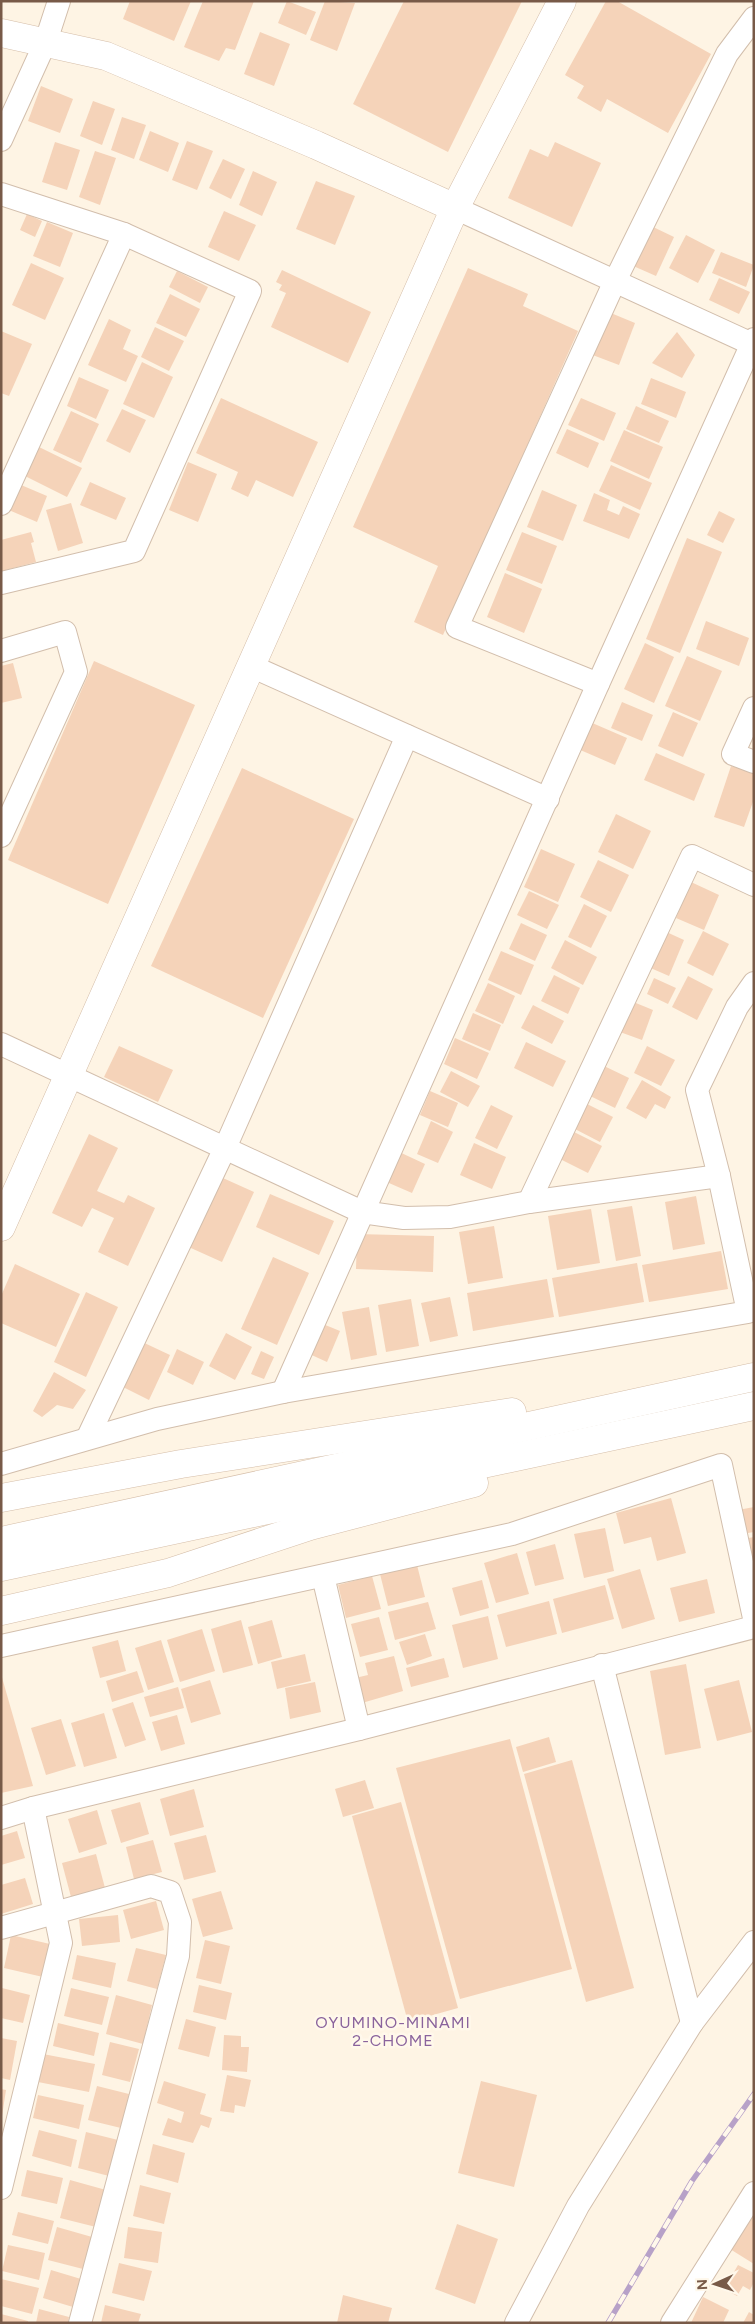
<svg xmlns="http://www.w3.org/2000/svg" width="755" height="2324" font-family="Figtree,sans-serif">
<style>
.building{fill:#f5d3b9}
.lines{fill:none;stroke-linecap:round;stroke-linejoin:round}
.street-casing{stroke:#d2beac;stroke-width:24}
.secondary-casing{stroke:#d5bea9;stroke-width:29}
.street{stroke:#fff;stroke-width:22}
.secondary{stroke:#fff;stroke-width:28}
.rail-casing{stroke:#b7a1c8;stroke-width:5.5}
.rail{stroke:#fff8eb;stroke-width:4;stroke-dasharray:11;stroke-linecap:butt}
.labels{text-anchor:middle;stroke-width:5;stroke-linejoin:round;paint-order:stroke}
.neighbourhood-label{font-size:16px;letter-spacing:1px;fill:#8a639c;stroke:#fff8eb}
</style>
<rect width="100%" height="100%" fill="#fef4e4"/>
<g class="building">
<polygon points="130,1 191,1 174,41 123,19"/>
<polygon points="203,1 254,1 235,50 226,48 219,61 184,47"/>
<polygon points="287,1 316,12 306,35 278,23"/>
<polygon points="325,1 355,3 337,51 310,40"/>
<polygon points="404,1 522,1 448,152 353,104"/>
<polygon points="606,1 617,1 711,54 668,133 607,99 601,112 577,98 584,86 565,75"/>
<polygon points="260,32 290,44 274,86 244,74"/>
<polygon points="41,86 73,99 60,133 28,121"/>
<polygon points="93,101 115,109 102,145 80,136"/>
<polygon points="122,117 146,125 134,159 111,150"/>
<polygon points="150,131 179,143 168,172 139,160"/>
<polygon points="187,141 213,151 197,190 172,180"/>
<polygon points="55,142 80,150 67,190 42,182"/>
<polygon points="555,142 601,163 572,227 508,198 530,149 548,157"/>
<polygon points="95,151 116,158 100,205 79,197"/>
<polygon points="223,159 245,169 231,199 209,188"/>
<polygon points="253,171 277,182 262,216 239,205"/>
<polygon points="316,181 355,196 335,245 296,229"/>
<polygon points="224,211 256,225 239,261 208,247"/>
<polygon points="27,214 42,221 35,237 20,230"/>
<polygon points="47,222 73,233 60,267 33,256"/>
<polygon points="649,225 674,237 656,276 631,265"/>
<polygon points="686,235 715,250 698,283 669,268"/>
<polygon points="721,252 754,265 746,287 712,273"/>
<polygon points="31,263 64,278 45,320 12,305"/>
<polygon points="468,268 528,294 523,306 578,331 443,635 414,622 438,566 353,527"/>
<polygon points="282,270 371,312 348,363 271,327 286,293 279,290 282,285 276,282"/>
<polygon points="177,271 208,287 200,303 169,287"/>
<polygon points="719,278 750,292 739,314 709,300"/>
<polygon points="170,294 200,309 186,337 156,323"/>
<polygon points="606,311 635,323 619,365 590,354"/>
<polygon points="109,319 131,330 123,349 138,356 126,382 88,365"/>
<polygon points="155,327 184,341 169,371 141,357"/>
<polygon points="1,331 32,344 9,396 1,393"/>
<polygon points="677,332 695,355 682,378 652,363"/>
<polygon points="142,362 173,377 154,418 123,404"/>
<polygon points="79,377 109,390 96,419 67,406"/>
<polygon points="651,378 686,392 676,418 641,404"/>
<polygon points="221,398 318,442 293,497 256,480 248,497 231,489 238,472 196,453"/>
<polygon points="581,398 616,413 604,441 568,425"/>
<polygon points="636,406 669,421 659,443 626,429"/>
<polygon points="122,409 146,420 130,453 106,441"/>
<polygon points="71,411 99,424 81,463 53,450"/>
<polygon points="567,429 599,443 588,468 556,453"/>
<polygon points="624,430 663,447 649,479 610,461"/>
<polygon points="39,447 82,468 67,497 25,476"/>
<polygon points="188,462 217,474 198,522 169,510"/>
<polygon points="611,465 652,483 640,510 599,491"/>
<polygon points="14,482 47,496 37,522 4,508"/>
<polygon points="90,482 126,498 116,520 80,505"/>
<polygon points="542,490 577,505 563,541 527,527"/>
<polygon points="594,493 610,500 607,510 619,515 623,506 640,514 629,539 583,521"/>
<polygon points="71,503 83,543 58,551 46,510"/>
<polygon points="719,511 735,519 723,543 707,535"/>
<polygon points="31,532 34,542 31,543 36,562 2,571 1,540"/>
<polygon points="522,532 557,546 542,584 506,570"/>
<polygon points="687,538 722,552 680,653 646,639"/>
<polygon points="505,573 542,589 524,633 487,617"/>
<polygon points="706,621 749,638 739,666 696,649"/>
<polygon points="645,643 674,657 654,703 624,689"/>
<polygon points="687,656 722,671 700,721 665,706"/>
<polygon points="94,661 195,705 108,904 8,860"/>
<polygon points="13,663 22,698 1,703 1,666"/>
<polygon points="622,702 653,715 642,741 611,728"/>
<polygon points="673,712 698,723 683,757 658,746"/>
<polygon points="590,722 627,738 615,765 578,749"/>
<polygon points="656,753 705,774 694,801 644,780"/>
<polygon points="731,766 754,773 754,799 744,827 714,817"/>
<polygon points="242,768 354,819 263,1018 151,966"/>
<polygon points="616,814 651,831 633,869 598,852"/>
<polygon points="541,849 575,864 558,902 524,887"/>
<polygon points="598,860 629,875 611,912 580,897"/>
<polygon points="691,882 719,895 704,930 676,918"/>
<polygon points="529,891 559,905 547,929 517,915"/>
<polygon points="584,904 607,916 591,948 568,937"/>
<polygon points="521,923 547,935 535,961 509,949"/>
<polygon points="662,930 684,940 669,976 646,966"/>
<polygon points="703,931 729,944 713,976 687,963"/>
<polygon points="565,940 597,957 583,985 551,968"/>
<polygon points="501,951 534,965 521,995 488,980"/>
<polygon points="554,975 580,988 568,1014 541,1001"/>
<polygon points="688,976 713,989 697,1020 672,1007"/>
<polygon points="654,978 676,988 668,1004 647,994"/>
<polygon points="488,983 515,996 503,1024 475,1011"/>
<polygon points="631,1001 653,1010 642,1040 620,1032"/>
<polygon points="533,1005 564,1021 552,1044 521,1028"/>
<polygon points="473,1013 501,1025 490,1051 462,1039"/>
<polygon points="455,1038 489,1053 477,1079 444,1064"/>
<polygon points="526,1042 566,1061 553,1087 514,1068"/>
<polygon points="119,1046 173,1070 158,1102 104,1077"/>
<polygon points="647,1046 675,1060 661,1086 634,1073"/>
<polygon points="602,1065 629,1078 615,1108 588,1095"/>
<polygon points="451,1071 480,1086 468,1107 440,1092"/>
<polygon points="642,1080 671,1097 665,1109 655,1104 646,1119 626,1108"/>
<polygon points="430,1091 458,1103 448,1127 420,1115"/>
<polygon points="585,1103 613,1117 600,1142 573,1128"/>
<polygon points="491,1105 513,1116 497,1149 475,1138"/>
<polygon points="431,1121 453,1132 438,1163 417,1154"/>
<polygon points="572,1131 602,1146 588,1173 558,1158"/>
<polygon points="89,1134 118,1148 97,1191 124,1203 128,1195 155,1208 128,1266 98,1252 114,1218 92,1208 82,1227 52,1213"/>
<polygon points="474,1143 506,1157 492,1189 460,1175"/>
<polygon points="395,1150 425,1164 412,1193 382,1180"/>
<polygon points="214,1174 254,1192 222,1262 182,1244"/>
<polygon points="270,1194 334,1221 319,1255 256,1227"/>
<polygon points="696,1196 705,1244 673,1250 665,1202"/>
<polygon points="632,1206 641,1256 616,1261 607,1210"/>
<polygon points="591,1209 600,1263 557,1270 548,1216"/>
<polygon points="494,1226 503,1278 468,1284 459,1232"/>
<polygon points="357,1234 434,1236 433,1272 356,1269"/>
<polygon points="721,1251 728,1289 649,1302 642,1265"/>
<polygon points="273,1257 309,1273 277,1345 241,1329"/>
<polygon points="637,1263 644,1302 559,1317 552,1278"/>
<polygon points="15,1264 80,1294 56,1347 1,1323 1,1296"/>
<polygon points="547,1279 554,1317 473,1331 467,1293"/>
<polygon points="86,1292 118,1307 86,1377 54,1362"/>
<polygon points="450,1297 458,1336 430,1342 421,1303"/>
<polygon points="411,1299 419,1346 386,1352 378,1305"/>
<polygon points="369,1307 377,1355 351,1360 342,1312"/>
<polygon points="318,1322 340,1331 327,1362 305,1352"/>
<polygon points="226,1333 252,1347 235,1380 209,1366"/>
<polygon points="138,1340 170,1355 149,1400 117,1384"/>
<polygon points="177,1349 204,1362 193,1385 167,1372"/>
<polygon points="261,1351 274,1357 264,1379 251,1374"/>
<polygon points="54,1372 86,1390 73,1409 57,1405 42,1417 33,1411"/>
<polygon points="671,1498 686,1553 657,1561 651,1537 624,1544 616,1513"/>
<polygon points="754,1507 754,1532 742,1534 738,1510"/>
<polygon points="605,1528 614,1571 584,1578 574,1534"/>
<polygon points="754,1537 754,1566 743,1539"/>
<polygon points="555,1544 564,1579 535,1586 526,1552"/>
<polygon points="517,1553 529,1594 496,1603 484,1563"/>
<polygon points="416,1561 425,1597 388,1606 379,1570"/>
<polygon points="640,1569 655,1619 622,1629 607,1579"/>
<polygon points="372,1576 381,1609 346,1618 338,1585"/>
<polygon points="707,1579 715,1613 679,1622 670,1588"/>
<polygon points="482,1580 489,1608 460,1616 452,1588"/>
<polygon points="605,1585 614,1619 562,1633 553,1599"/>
<polygon points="549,1601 557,1634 506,1647 497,1615"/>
<polygon points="428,1602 436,1629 395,1640 388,1612"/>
<polygon points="488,1616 498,1659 463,1668 452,1625"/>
<polygon points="379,1617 388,1650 360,1657 351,1624"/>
<polygon points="241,1620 253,1665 223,1673 211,1629"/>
<polygon points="272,1620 282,1657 258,1664 248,1627"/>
<polygon points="202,1629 215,1671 180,1682 167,1640"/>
<polygon points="425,1634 432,1656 407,1665 399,1642"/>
<polygon points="118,1640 126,1671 100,1678 92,1647"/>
<polygon points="161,1640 174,1682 148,1690 135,1648"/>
<polygon points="305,1654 311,1681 277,1689 271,1662"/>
<polygon points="394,1656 403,1691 362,1703 355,1678 368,1675 365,1663"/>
<polygon points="444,1658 449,1677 411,1687 406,1668"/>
<polygon points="686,1664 701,1748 665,1755 650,1671"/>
<polygon points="137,1671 144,1692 112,1702 106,1681"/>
<polygon points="1,1674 33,1786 1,1793"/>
<polygon points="210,1680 221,1714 191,1723 181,1689"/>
<polygon points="739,1680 752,1732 717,1741 704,1689"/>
<polygon points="315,1682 321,1712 290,1719 285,1688"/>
<polygon points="178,1687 184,1708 150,1717 144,1697"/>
<polygon points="133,1702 146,1740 125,1747 112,1709"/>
<polygon points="104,1713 117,1758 84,1767 71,1723"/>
<polygon points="177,1715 185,1744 161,1751 152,1722"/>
<polygon points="61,1719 76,1766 46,1775 31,1728"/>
<polygon points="549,1737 556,1762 523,1772 516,1747"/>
<polygon points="510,1739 572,1969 460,1999 396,1768"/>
<polygon points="572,1760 634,1988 586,2002 524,1774"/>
<polygon points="365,1780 374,1808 343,1817 335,1789"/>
<polygon points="194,1789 204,1827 170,1836 160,1799"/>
<polygon points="140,1802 149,1834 121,1843 111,1810"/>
<polygon points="401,1802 458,2008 408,2022 352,1816"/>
<polygon points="97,1810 107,1844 79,1853 68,1819"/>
<polygon points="17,1831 25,1858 1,1865 1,1836"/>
<polygon points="206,1835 216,1872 184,1880 174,1843"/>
<polygon points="153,1840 162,1872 134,1879 126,1847"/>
<polygon points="96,1854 105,1888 71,1897 62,1863"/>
<polygon points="25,1878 33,1904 1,1914 1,1885"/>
<polygon points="221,1891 233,1929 203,1937 192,1899"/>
<polygon points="156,1901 164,1930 131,1939 123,1910"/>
<polygon points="118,1915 120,1942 82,1946 79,1919"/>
<polygon points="11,1935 50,1944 43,1977 4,1968"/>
<polygon points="205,1940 230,1946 221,1984 196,1978"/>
<polygon points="136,1948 166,1955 157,1989 127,1981"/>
<polygon points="77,1955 116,1963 111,1988 72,1979"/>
<polygon points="199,1985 232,1993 226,2020 193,2012"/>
<polygon points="2,1988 30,1995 23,2023 1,2018"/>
<polygon points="71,1988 109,1997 102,2025 64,2016"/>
<polygon points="116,1995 152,2005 143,2044 106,2034"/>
<polygon points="186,2019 216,2027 209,2057 178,2049"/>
<polygon points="58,2023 99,2033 94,2056 53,2046"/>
<polygon points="224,2035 241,2036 241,2047 249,2047 247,2072 222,2070"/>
<polygon points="1,2038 17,2041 10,2080 1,2078"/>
<polygon points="110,2042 139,2049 130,2082 102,2075"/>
<polygon points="43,2054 95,2064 89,2092 38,2082"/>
<polygon points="227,2075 251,2080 245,2107 235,2105 234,2113 220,2111"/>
<polygon points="164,2081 206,2094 200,2114 212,2118 209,2128 201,2125 193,2143 162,2135 168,2118 181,2123 184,2112 157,2103"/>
<polygon points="481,2081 537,2095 514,2187 458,2173"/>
<polygon points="97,2086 129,2094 121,2128 88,2120"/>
<polygon points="1,2089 6,2090 2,2116 1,2116"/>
<polygon points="38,2095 84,2105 79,2129 33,2118"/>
<polygon points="39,2130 77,2140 71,2167 32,2156"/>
<polygon points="86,2132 118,2140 109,2176 78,2168"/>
<polygon points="153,2144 185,2153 178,2183 146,2174"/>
<polygon points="27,2170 63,2178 57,2204 21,2196"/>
<polygon points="70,2180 106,2190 96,2227 60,2218"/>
<polygon points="140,2185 171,2193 164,2224 133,2216"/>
<polygon points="754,2210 754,2264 730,2249"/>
<polygon points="18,2212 54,2221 48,2244 12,2235"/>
<polygon points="457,2224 498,2239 475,2304 435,2289"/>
<polygon points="57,2227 92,2237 83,2269 48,2260"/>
<polygon points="128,2227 162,2232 158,2263 124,2258"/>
<polygon points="8,2245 45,2253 39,2280 2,2271"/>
<polygon points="119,2263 152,2271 144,2301 112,2293"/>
<polygon points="738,2265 754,2273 754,2282 750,2290 743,2286 737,2296 724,2289"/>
<polygon points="51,2270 81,2279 73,2307 43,2298"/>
<polygon points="1,2279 39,2288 32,2314 1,2306"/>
<polygon points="343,2295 392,2308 388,2323 337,2323"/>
<polygon points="703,2297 729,2310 723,2323 691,2323"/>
<polygon points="105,2305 141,2314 138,2323 101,2323"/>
<polygon points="39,2309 69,2317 68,2323 36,2323"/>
<polygon points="749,2312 754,2315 754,2323 743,2323"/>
<polygon points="1,2314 28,2321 28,2323 1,2323"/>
</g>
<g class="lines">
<g class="street-casing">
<g id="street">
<polyline points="1,140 46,41 59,1"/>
<polyline points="1,194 124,234 250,291 134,551 1,583"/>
<polyline points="455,208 754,345"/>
<polyline points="1,504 124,234"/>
<polyline points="1,651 65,632 76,672 1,836"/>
<polyline points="251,666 548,799"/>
<polyline points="598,684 457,627 615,281 727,54 754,18"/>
<polyline points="754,708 733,754 754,762"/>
<polyline points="1,1044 362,1212 404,1218 450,1217 529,1202 719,1176"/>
<polyline points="529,1202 692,856 754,885"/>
<polyline points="283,1392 598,684 754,339"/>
<polyline points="88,1437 225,1148 407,736"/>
<polyline points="1,1464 157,1419 283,1392 748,1312 719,1176 697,1090 737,1007 754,983"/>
<polyline points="323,1576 359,1729"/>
<polyline points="1,1646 512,1534 721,1465 754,1618"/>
<polyline points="602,1665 692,2023"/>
<polyline points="1,1818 33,1808 359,1729 754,1627"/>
<polyline points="1,1928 151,1886 170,1892 180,1922 178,1956 80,2323"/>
<polyline points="1,2188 61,1943 33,1808"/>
<polyline points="516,2323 578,2206 692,2023 754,1942"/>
<polyline points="672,2323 754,2193"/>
</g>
</g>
<g class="secondary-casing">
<g id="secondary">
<polyline points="1,33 106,56 316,145 455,208"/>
<polyline points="1,1227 455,208 562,1"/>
<polyline points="1,1498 181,1464 512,1412"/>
<polyline points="1,1541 754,1377"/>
<polyline points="1,1567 754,1406"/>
<polyline points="1,1611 168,1573 310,1526 474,1483"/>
</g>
</g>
<use href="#street" class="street"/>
<use href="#secondary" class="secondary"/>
<g class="rail-casing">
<polyline id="rail" points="608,2323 692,2181 754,2094"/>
</g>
<use href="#rail" class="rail"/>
</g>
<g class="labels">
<g class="neighbourhood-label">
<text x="393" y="2028">OYUMINO-MINAMI<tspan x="393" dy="18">2-CHOME</tspan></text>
</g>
</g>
<rect width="755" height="2324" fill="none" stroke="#785a48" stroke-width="5"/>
<g transform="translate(715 2284) rotate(267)" stroke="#fff8eb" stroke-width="4" paint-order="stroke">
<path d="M0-4L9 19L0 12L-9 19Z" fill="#785a48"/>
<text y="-8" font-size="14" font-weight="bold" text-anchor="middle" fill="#785a48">N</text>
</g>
</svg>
